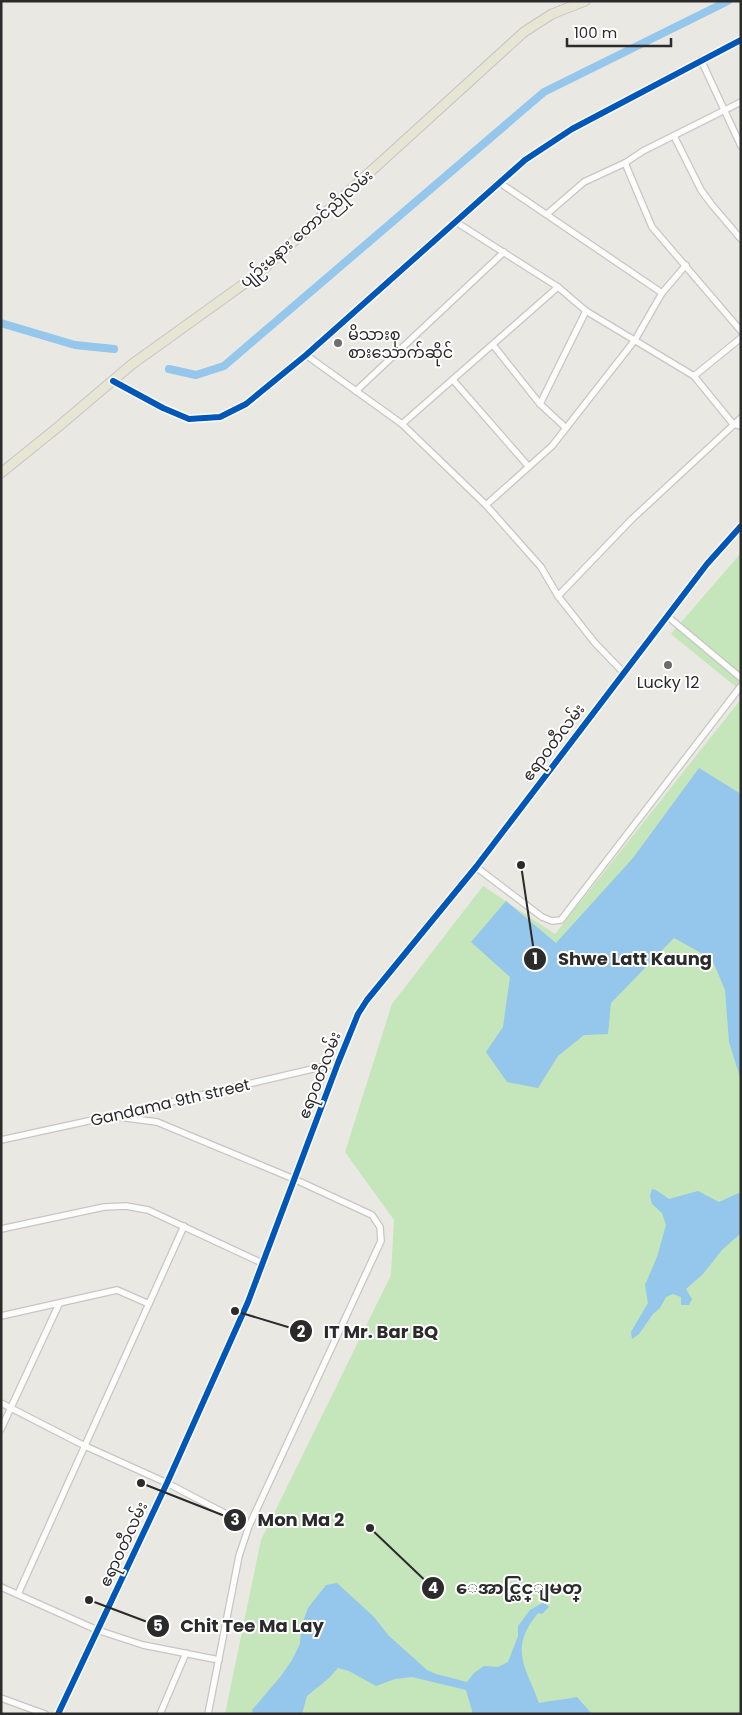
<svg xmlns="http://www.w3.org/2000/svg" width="742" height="1715" font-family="Poppins,'Noto Sans Myanmar',sans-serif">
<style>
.green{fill:#c5e5ba}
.water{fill:#95c6eb}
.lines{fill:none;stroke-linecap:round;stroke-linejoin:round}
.canal{stroke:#95c6eb;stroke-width:8}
.minor-casing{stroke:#c7c6c6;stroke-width:8}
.primary-casing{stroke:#c5c5c2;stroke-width:11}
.minor{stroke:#fcfcfb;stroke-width:5.5}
.primary{stroke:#e7e5d4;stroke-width:9}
.cycleway-casing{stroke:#fff;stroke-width:9}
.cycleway{stroke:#0057b8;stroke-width:6}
.poi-dot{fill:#6e6d6b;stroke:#fff;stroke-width:2}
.labels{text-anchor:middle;stroke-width:4;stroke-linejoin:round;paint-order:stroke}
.street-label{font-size:16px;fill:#2b2b2b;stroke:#fff}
.poi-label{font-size:16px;fill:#2b2b2b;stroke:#fff;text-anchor:start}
.leader{fill:none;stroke:#2b2b2b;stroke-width:2}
.callout-dot{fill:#2b2b2b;stroke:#fff;stroke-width:2}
.mark-label{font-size:15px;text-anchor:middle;font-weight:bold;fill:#fff}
.callout-label{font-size:18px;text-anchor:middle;font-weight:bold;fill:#2b2b2b;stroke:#fff;stroke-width:4;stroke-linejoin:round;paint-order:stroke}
</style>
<rect width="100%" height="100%" fill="#eae8e2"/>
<g class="green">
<polygon points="741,553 741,691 671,634"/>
<polygon points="741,699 741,1714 225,1714 261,1540 391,1275 394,1220 345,1152 392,1004 483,886 555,934"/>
</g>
<g class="water">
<polygon points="699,768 741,794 741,1080 729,1042 725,990 712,959 674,938 611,1003 608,1034 584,1035 558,1056 538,1088 507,1082 486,1052 503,1027 510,977 471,942 506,901 556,943 633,858"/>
<polygon points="652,1189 656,1190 669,1199 698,1191 719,1202 741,1192 741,1233 722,1250 703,1274 686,1289 692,1299 689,1305 681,1305 681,1297 673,1294 666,1297 660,1308 653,1314 639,1334 632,1339 631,1332 648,1303 645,1285 657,1257 666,1225 662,1213 652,1204 650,1196"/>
<path d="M337,1583L374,1617L389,1636L427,1670L436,1674L467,1682L474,1673L484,1666L498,1667L508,1662L518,1636V1626L530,1610L544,1602L549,1607L542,1614L538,1613C508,1650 526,1666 539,1703C552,1700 564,1700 577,1697L592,1714H473L466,1690L412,1677L395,1679L376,1686L349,1671L338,1668L329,1678L307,1696L302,1714H253L252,1710L281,1676L292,1660L300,1644L301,1627L308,1608L326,1585Z"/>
</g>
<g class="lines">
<g class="canal">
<polyline points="1,323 75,345 114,349"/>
<polyline points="169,369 196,375 224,366 544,92 728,1"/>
</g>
<g class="minor-casing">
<g id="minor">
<polyline points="701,60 741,146"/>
<polyline points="674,136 701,190 712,205 741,239"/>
<polyline points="625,163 652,227 741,331"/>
<polyline points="500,183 662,293"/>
<polyline points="547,214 584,182 625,163 643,151 741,102"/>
<polyline points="456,222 558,287 586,311 694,376 733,424 741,426"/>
<polyline points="493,345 540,404 566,428"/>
<polyline points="306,355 402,424 486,505 541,567 558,596 595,643 623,672"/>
<polyline points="694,376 741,338"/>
<polyline points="453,380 529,467"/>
<polyline points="113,381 163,408 189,419 220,417 246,404 306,355 525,160 572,129 741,40"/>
<polyline points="356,391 504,252"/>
<polyline points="540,404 586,311"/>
<polyline points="402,424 558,287"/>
<polyline points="486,505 552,446 635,340 662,293 686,265"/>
<polyline points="558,596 632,519 741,418"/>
<polyline points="667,616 741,678"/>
<polyline points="476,867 542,917 552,921 561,920 741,686"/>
<polyline points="111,1116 157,1122 294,1179 372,1215 380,1227 381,1241 249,1526 239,1556 208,1714"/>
<polyline points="1,1140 111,1116 338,1063"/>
<polyline points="1,1229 104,1207 126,1206 148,1210 262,1263"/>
<polyline points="1,1316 117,1290 149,1304"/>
<polyline points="1,1403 85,1446 167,1483 249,1526"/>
<polyline points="1,1429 59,1304"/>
<polyline points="1,1587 97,1630 143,1645 219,1660"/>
<polyline points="18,1594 184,1226"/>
<polyline points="1,1698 45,1714"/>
<polyline points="58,1714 167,1483 248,1302 338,1063 358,1014 367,1000 476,867 707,564 741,526"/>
<polyline points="160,1714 186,1653"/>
</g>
</g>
<g class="primary-casing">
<polyline id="primary" points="1,473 58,427 131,365 259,273 524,32 552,14 585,1"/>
</g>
<use href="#minor" class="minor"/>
<use href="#primary" class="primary"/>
<g class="cycleway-casing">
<g id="cycleway">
<polyline points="113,381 163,408 189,419 220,417 246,404 306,355 525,160 572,129 741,40"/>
<polyline points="58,1714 167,1483 248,1302 338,1063 358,1014 367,1000 476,867 707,564 741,526"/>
</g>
</g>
<use href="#cycleway" class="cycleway"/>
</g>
<g class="poi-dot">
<circle cx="338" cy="343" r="5"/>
<circle cx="668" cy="665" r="5"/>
</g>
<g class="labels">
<g class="street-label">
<text transform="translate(306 228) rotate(-41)" y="6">ပျဉ်းမနား တောင်ညိုလမ်း</text>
<text transform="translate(553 742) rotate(-53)" y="6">ဧရာဝတီလမ်း</text>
<text transform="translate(319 1075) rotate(-69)" y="6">ဧရာဝတီလမ်း</text>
<text transform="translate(170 1102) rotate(-13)" y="6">Gandama 9th street</text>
<text transform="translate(123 1544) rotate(-65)" y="6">ဧရာဝတီလမ်း</text>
</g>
<g class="poi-label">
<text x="348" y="340">မိသားစု<tspan x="348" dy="18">စားသောက်ဆိုင်</tspan></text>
<text x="668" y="688" text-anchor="middle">Lucky 12</text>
</g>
</g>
<path class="leader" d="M521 865L535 959M235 1311L301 1331M141 1483L235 1520M370 1528L433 1588M89 1600L158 1626"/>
<g class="callout-dot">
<circle cx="521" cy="865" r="5"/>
<circle cx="235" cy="1311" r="5"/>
<circle cx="141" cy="1483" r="5"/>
<circle cx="370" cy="1528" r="5"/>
<circle cx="89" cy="1600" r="5"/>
<circle cx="535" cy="959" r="12"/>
<circle cx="301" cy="1331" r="12"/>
<circle cx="235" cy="1520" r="12"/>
<circle cx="433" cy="1588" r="12"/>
<circle cx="158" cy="1626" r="12"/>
</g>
<g class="mark-label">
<text x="535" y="964">1</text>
<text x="301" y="1337">2</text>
<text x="235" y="1525">3</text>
<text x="433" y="1593">4</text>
<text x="158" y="1631">5</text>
</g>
<g class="callout-label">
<text x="635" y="965">Shwe Latt Kaung</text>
<text x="381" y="1338">IT Mr. Bar BQ</text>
<text x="301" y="1526">Mon Ma 2</text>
<text x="519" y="1594">ေအာင္လြင္ျမတ္</text>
<text x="252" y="1632">Chit Tee Ma Lay</text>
</g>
<rect width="742" height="1715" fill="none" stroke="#2b2b2b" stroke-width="5"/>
<path d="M567 38v8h104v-8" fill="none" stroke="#2b2b2b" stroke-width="2.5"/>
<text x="574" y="38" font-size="15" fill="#2b2b2b" stroke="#ffffff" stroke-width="4" paint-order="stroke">100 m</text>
</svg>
